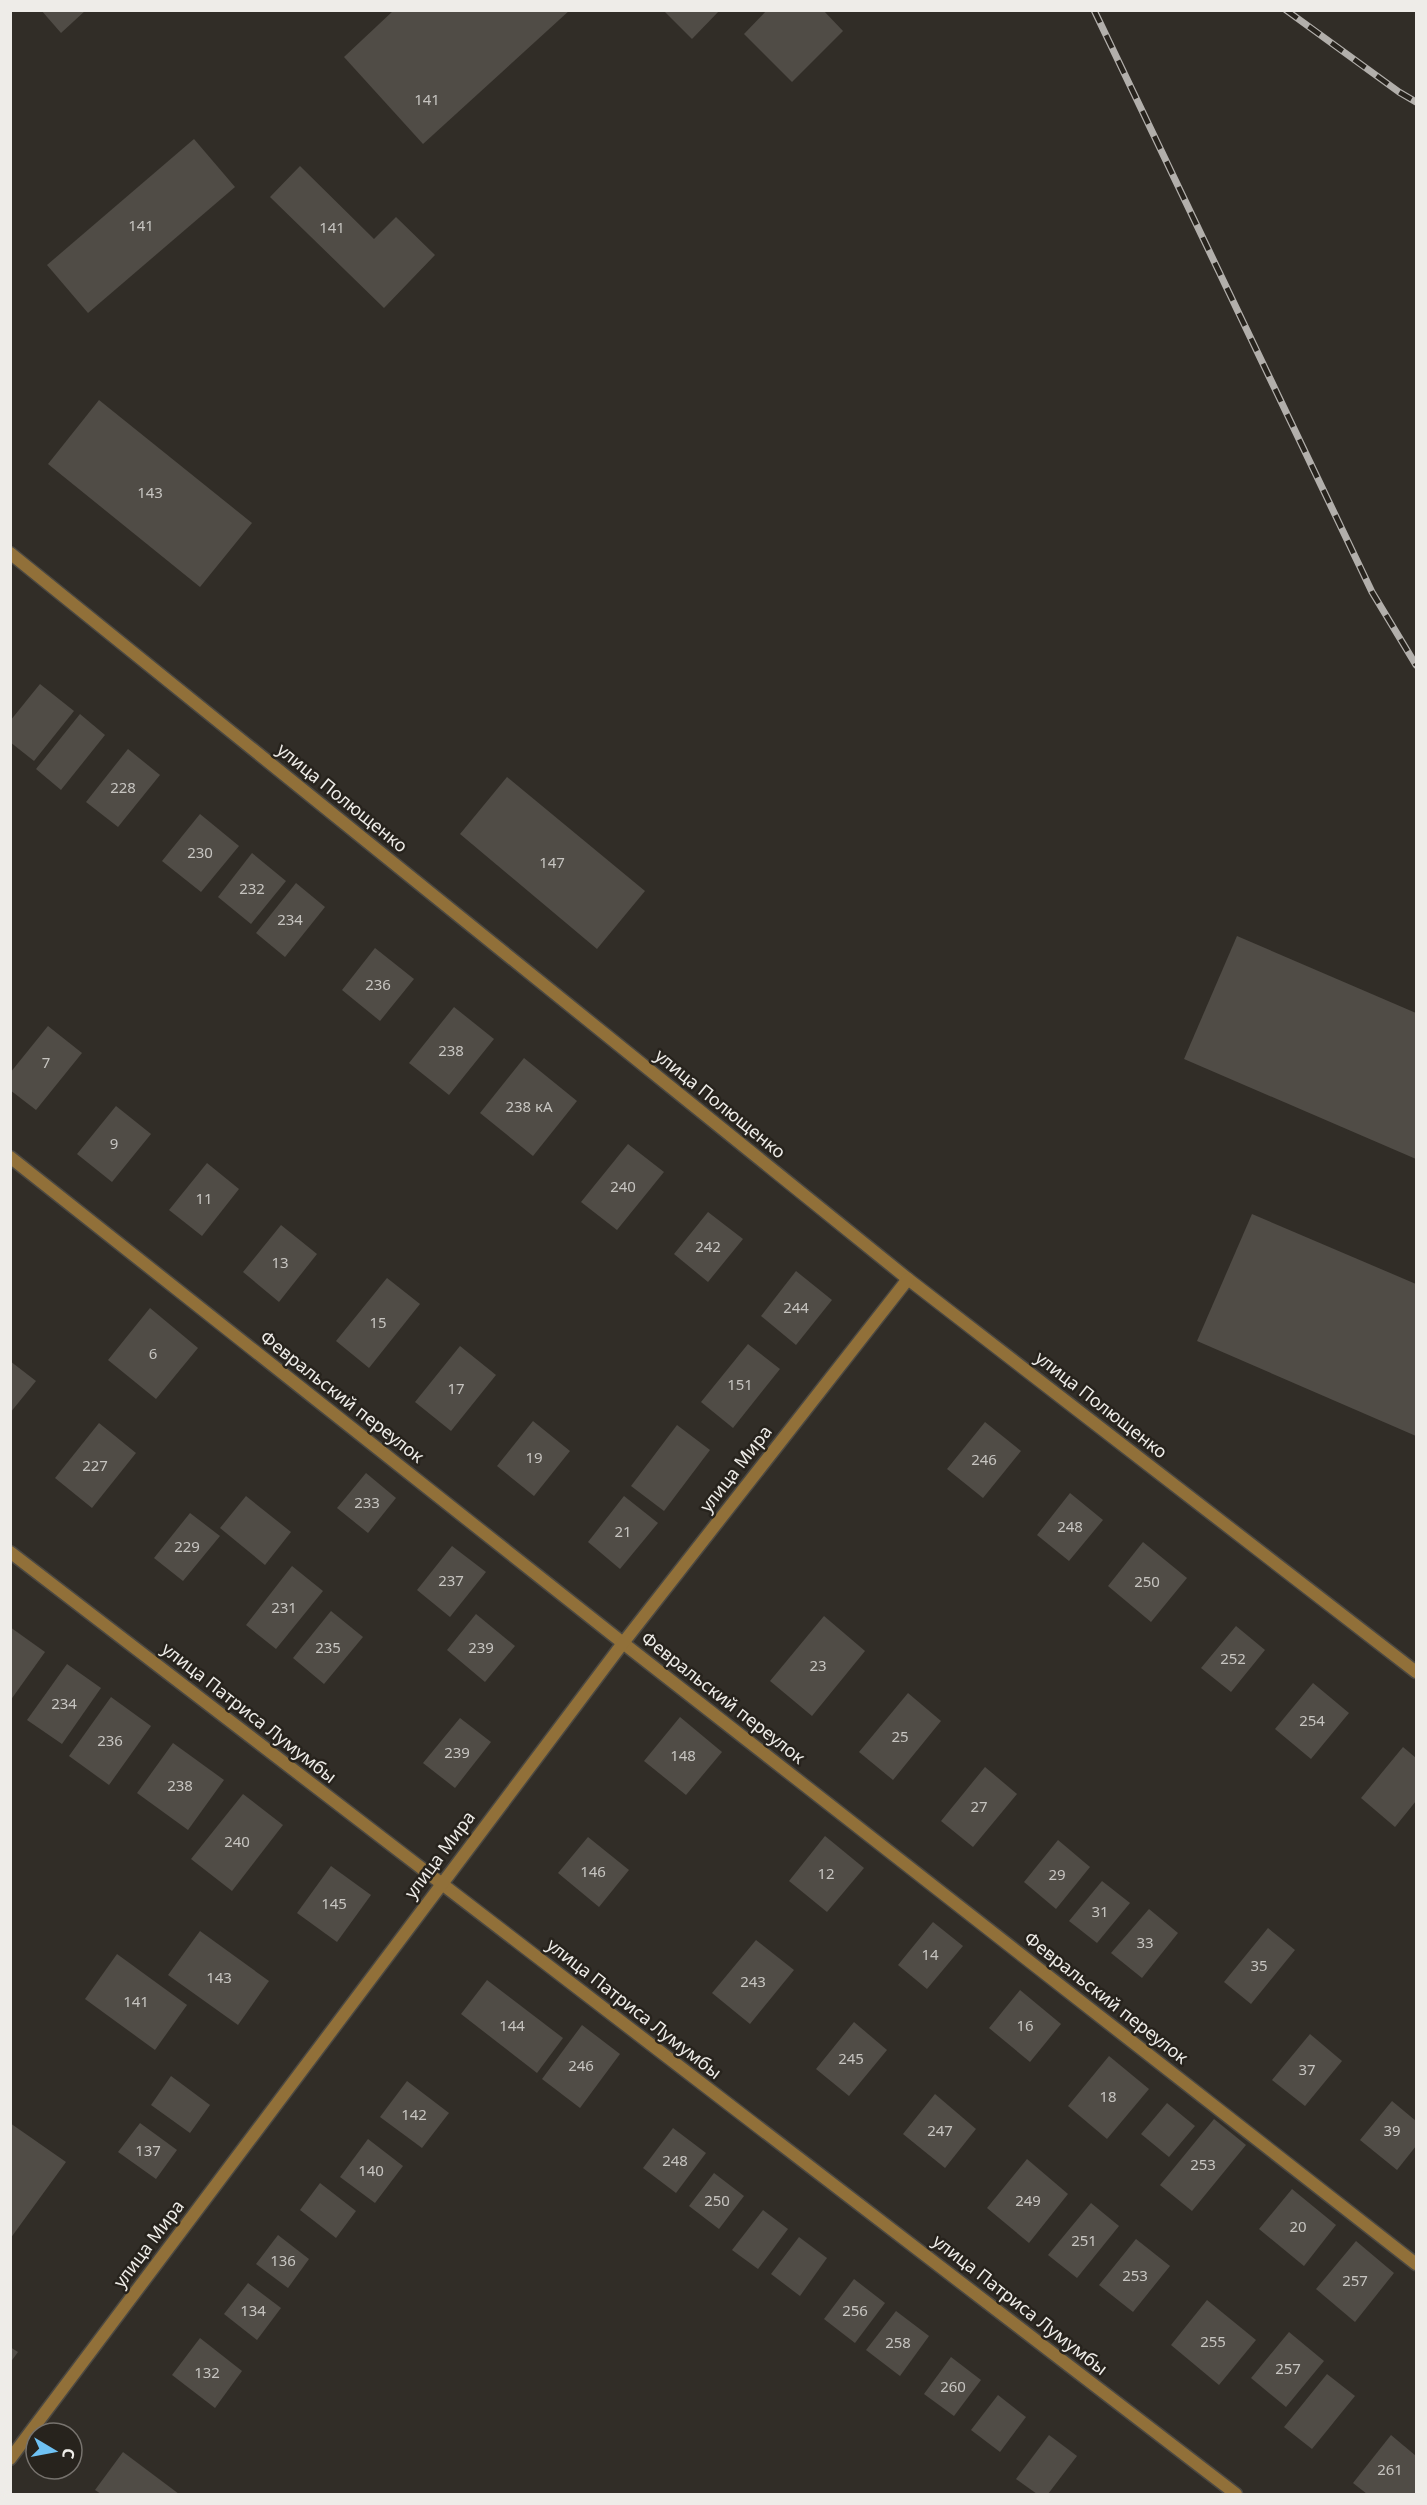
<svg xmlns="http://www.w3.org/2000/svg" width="1427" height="2505" font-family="'Noto Sans',sans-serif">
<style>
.building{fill:#504c46}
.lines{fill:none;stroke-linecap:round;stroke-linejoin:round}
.street-casing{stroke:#4b4842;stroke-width:15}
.street{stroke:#917039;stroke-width:12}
.rail-casing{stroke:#b2afab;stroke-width:7}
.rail{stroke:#27231d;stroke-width:4.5;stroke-dasharray:14;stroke-linecap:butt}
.labels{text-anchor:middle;stroke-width:5;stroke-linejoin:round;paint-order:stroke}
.number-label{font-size:15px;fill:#c6c4c0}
.street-label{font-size:18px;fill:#eeece8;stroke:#27231d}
</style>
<rect width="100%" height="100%" fill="#312d27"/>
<g class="building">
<polygon points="41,10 86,10 61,33"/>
<polygon points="394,10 570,10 423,144 344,57"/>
<polygon points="663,10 720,10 692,39"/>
<polygon points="767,10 823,10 843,31 792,82 744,34"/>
<polygon points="194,139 235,187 88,313 47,265"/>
<polygon points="300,166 374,239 396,217 435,255 384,308 270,197"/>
<polygon points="99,400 252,523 200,587 48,464"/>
<polygon points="40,684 74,711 34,761 10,742 10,721"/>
<polygon points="80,714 105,735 61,790 36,769"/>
<polygon points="128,749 160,775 118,827 86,802"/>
<polygon points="507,777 645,891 597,949 460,834"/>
<polygon points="200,814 239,846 201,892 162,861"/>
<polygon points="252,853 286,881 251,924 218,897"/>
<polygon points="296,883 325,907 285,957 256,933"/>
<polygon points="1237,936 1416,1013 1416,1159 1184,1059"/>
<polygon points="375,948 414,979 380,1021 342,990"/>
<polygon points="454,1007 494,1039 449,1095 409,1063"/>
<polygon points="48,1026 82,1053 36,1110 10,1090 10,1073"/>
<polygon points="524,1058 577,1101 533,1156 480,1113"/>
<polygon points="116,1106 151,1134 112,1182 77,1154"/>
<polygon points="628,1144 664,1172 617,1230 581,1202"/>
<polygon points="207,1163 239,1189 202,1236 169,1210"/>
<polygon points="708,1212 743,1239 708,1282 674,1254"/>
<polygon points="1252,1214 1416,1284 1416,1436 1197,1341"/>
<polygon points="281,1225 317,1254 279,1302 243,1272"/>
<polygon points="796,1271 832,1300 796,1345 761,1316"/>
<polygon points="387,1278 420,1304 369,1368 336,1341"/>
<polygon points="150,1308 198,1348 156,1399 108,1360"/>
<polygon points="748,1344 780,1369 733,1428 701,1402"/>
<polygon points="460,1346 496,1375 451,1431 415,1402"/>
<polygon points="10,1361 36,1381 10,1413"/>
<polygon points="533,1421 570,1451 534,1496 497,1466"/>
<polygon points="985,1422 1021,1451 983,1498 947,1469"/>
<polygon points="99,1423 136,1453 92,1508 55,1478"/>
<polygon points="677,1425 710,1450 664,1511 631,1486"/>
<polygon points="366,1473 396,1498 368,1533 337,1508"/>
<polygon points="1070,1493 1103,1520 1069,1561 1037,1535"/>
<polygon points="246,1496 291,1532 265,1565 220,1528"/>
<polygon points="624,1496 658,1523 620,1569 588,1542"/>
<polygon points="190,1513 220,1536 183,1581 154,1558"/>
<polygon points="1143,1542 1187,1578 1151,1622 1108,1586"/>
<polygon points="452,1546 486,1572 450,1617 417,1590"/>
<polygon points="292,1566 323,1591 276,1649 246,1625"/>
<polygon points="331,1611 363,1637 324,1684 293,1658"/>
<polygon points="476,1614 515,1646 485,1682 447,1650"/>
<polygon points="824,1616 865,1651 812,1716 770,1681"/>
<polygon points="1236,1626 1265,1650 1231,1692 1201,1668"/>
<polygon points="10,1627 45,1652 10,1701"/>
<polygon points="67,1664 101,1688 62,1744 27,1720"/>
<polygon points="1313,1683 1349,1713 1311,1759 1275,1729"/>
<polygon points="908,1693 941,1721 893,1780 859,1752"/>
<polygon points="111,1697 151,1726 109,1785 69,1756"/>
<polygon points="680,1717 722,1752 686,1795 644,1761"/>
<polygon points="460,1718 491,1742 455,1788 423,1763"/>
<polygon points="173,1743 224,1780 188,1830 137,1793"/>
<polygon points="1403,1747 1416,1758 1416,1801 1395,1827 1361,1798"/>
<polygon points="985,1767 1017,1794 973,1847 941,1821"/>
<polygon points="243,1794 283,1825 232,1891 191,1859"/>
<polygon points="825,1836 864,1868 827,1912 789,1881"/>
<polygon points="588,1837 629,1870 599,1907 558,1873"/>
<polygon points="1058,1840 1090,1867 1056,1909 1024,1882"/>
<polygon points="331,1866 371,1895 337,1942 297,1913"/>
<polygon points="1102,1881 1130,1903 1097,1943 1069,1921"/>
<polygon points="1149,1909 1178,1933 1142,1978 1111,1953"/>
<polygon points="933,1922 963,1946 927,1989 898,1965"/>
<polygon points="1268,1928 1295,1950 1251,2004 1224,1982"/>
<polygon points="200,1931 269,1981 238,2025 168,1975"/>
<polygon points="756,1940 794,1970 750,2024 712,1993"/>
<polygon points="117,1954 187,2005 155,2050 85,1999"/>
<polygon points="487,1980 563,2038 537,2073 461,2014"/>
<polygon points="1020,1990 1061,2024 1030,2062 989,2028"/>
<polygon points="854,2022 887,2050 849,2096 816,2069"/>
<polygon points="582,2025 620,2054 580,2108 542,2079"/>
<polygon points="1310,2034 1342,2061 1305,2106 1272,2080"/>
<polygon points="1109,2056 1149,2089 1107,2139 1068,2106"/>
<polygon points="171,2076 210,2105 190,2133 151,2105"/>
<polygon points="407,2081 449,2113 422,2148 380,2117"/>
<polygon points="935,2094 976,2129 945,2168 903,2134"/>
<polygon points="1392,2101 1416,2121 1416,2146 1397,2170 1360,2140"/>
<polygon points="1167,2103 1195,2126 1169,2157 1141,2134"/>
<polygon points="1214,2119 1246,2145 1192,2211 1160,2185"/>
<polygon points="10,2123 66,2162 10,2239"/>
<polygon points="140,2123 177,2150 156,2179 118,2152"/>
<polygon points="673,2128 706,2153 676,2193 643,2168"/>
<polygon points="368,2139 403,2166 375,2203 340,2177"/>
<polygon points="1027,2159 1068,2194 1029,2243 987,2208"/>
<polygon points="714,2173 744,2196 719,2229 689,2206"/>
<polygon points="320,2183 356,2211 336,2238 300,2210"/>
<polygon points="1292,2189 1336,2225 1304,2266 1259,2229"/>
<polygon points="1091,2203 1119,2226 1077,2278 1048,2255"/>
<polygon points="763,2210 788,2229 758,2269 732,2250"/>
<polygon points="278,2235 309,2259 288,2288 256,2264"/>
<polygon points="799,2237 827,2258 800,2296 771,2274"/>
<polygon points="1136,2239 1170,2266 1133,2312 1099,2285"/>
<polygon points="1356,2241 1394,2273 1355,2322 1316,2289"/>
<polygon points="854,2279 885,2303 855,2343 824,2319"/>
<polygon points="248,2283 281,2308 257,2340 224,2314"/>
<polygon points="1207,2300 1256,2340 1219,2385 1171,2345"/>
<polygon points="896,2311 929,2336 900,2376 866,2350"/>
<polygon points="1289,2332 1324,2361 1286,2407 1251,2378"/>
<polygon points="200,2338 242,2371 215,2408 172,2375"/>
<polygon points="10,2347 18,2352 10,2363"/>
<polygon points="951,2357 981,2380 954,2416 924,2394"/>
<polygon points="1327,2374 1355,2396 1312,2449 1284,2427"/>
<polygon points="998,2395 1026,2417 1000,2452 971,2430"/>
<polygon points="1049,2435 1077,2456 1048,2494 1037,2494 1016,2479"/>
<polygon points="1391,2435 1416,2456 1416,2494 1367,2494 1353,2483"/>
<polygon points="123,2452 179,2494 101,2494 95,2490"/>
</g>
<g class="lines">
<g class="street-casing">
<g id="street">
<polyline points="10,553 908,1279 1416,1672"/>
<polyline points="10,1157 623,1643 1416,2264"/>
<polyline points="10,1552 1236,2494"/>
<polyline points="10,2459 623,1643 908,1279"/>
</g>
</g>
<use href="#street" class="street"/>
<g class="rail-casing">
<g id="rail">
<polyline points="1094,10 1372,592 1416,665"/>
<polyline points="1286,10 1399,92 1416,102"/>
</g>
</g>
<use href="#rail" class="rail"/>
</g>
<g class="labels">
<g class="number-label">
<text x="427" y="105">141</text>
<text x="141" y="231">141</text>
<text x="332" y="233">141</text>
<text x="150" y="498">143</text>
<text x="123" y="793">228</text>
<text x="200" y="858">230</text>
<text x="552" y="868">147</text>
<text x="252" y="894">232</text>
<text x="290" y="925">234</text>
<text x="378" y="990">236</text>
<text x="451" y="1056">238</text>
<text x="46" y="1068">7</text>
<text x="529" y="1112">238 кА</text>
<text x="114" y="1149">9</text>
<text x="623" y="1192">240</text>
<text x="204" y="1204">11</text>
<text x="708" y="1252">242</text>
<text x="280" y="1268">13</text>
<text x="796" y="1313">244</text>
<text x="378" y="1328">15</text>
<text x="153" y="1359">6</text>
<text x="740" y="1390">151</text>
<text x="456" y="1394">17</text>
<text x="534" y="1463">19</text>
<text x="984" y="1465">246</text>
<text x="95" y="1471">227</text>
<text x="367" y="1508">233</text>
<text x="1070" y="1532">248</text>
<text x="623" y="1537">21</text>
<text x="187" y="1552">229</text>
<text x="451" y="1586">237</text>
<text x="1147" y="1587">250</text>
<text x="284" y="1613">231</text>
<text x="328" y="1653">235</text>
<text x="481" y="1653">239</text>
<text x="1233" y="1664">252</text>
<text x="818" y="1671">23</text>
<text x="64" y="1709">234</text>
<text x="1312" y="1726">254</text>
<text x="900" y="1742">25</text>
<text x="110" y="1746">236</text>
<text x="457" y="1758">239</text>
<text x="683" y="1761">148</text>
<text x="180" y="1791">238</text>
<text x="979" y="1812">27</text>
<text x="237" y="1847">240</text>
<text x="593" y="1877">146</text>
<text x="826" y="1879">12</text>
<text x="1057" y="1880">29</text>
<text x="334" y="1909">145</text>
<text x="1100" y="1917">31</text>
<text x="1145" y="1948">33</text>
<text x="930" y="1960">14</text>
<text x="1259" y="1971">35</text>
<text x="219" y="1983">143</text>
<text x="753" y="1987">243</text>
<text x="136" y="2007">141</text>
<text x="512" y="2031">144</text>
<text x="1025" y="2031">16</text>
<text x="851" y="2064">245</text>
<text x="581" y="2071">246</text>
<text x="1307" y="2075">37</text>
<text x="1108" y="2102">18</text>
<text x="414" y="2120">142</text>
<text x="940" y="2136">247</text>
<text x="1392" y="2136">39</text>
<text x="148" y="2156">137</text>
<text x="675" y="2166">248</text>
<text x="1203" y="2170">253</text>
<text x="371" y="2176">140</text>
<text x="717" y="2206">250</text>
<text x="1028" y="2206">249</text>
<text x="1298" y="2232">20</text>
<text x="1084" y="2246">251</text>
<text x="283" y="2266">136</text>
<text x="1135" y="2281">253</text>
<text x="1355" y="2286">257</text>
<text x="253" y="2316">134</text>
<text x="855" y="2316">256</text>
<text x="1213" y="2347">255</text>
<text x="898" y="2348">258</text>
<text x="1288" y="2374">257</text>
<text x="207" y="2378">132</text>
<text x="953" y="2392">260</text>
<text x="1390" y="2475">261</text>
</g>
<g class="street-label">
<text transform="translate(342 798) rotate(39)" y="6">улица Полющенко</text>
<text transform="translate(720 1104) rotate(39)" y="6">улица Полющенко</text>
<text transform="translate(342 1397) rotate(38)" y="6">Февральский переулок</text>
<text transform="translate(1101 1405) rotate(38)" y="6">улица Полющенко</text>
<text transform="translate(736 1469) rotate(-52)" y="6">улица Мира</text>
<text transform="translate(723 1698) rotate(38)" y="6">Февральский переулок</text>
<text transform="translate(249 1713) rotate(38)" y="6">улица Патриса Лумумбы</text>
<text transform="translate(440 1855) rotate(-53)" y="6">улица Мира</text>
<text transform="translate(1106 1998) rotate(38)" y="6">Февральский переулок</text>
<text transform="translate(634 2009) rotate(38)" y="6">улица Патриса Лумумбы</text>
<text transform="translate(149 2244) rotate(-53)" y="6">улица Мира</text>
<text transform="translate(1020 2305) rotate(38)" y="6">улица Патриса Лумумбы</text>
</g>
</g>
<rect width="1427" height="2505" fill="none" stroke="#eeece8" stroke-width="24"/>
<g transform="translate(54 2451) rotate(100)"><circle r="28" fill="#27231d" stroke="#77736e" stroke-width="1.5"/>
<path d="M0-4.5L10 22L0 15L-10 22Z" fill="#6fc2f4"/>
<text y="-9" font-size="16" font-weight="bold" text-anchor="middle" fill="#eeece8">С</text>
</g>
</svg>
